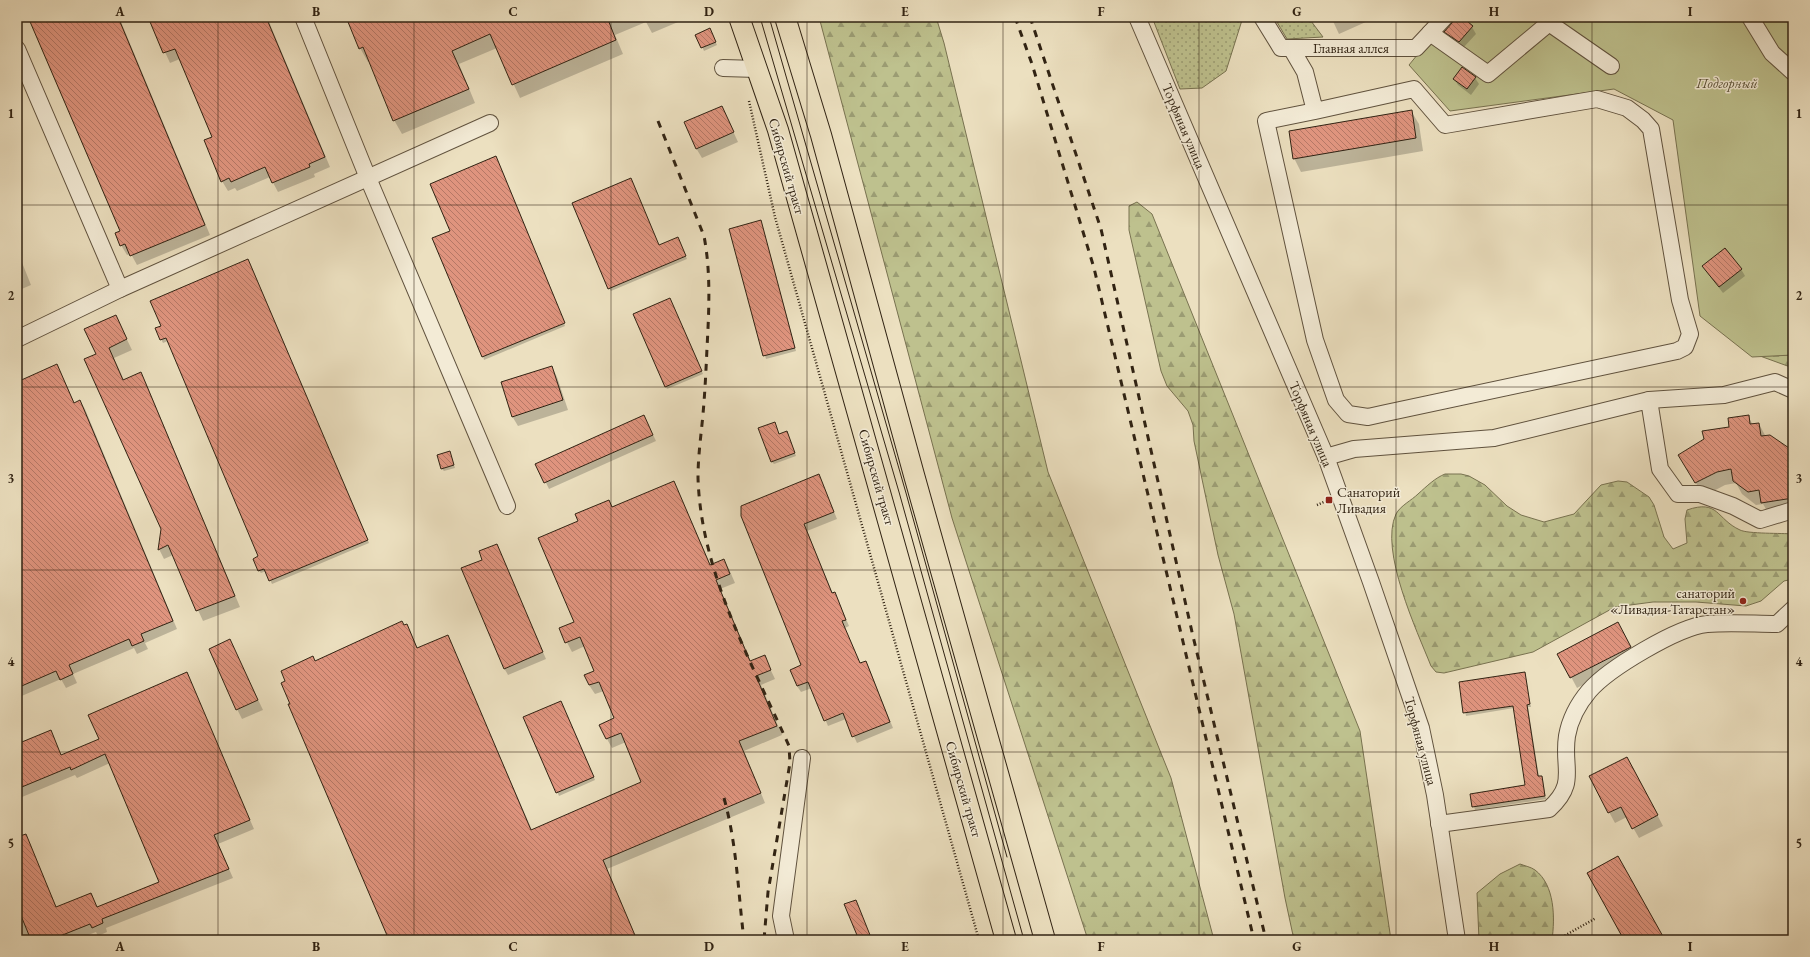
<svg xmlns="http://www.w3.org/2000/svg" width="1810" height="957" font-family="'EB Garamond',serif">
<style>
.grass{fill:url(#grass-dots);stroke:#787250}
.forest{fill:url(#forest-firs);stroke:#787250}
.green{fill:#bec18e;stroke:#787250}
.shadow{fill:#0003}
.building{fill:url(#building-back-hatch);stroke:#312313}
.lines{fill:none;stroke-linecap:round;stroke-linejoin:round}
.minor-casing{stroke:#60523e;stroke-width:18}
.major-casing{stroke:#312313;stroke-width:22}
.path{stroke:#312313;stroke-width:2.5;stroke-dasharray:1 2;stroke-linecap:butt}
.minor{stroke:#f3ebd6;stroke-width:16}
.major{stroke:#ece0c0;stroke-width:20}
.tram{stroke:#312313;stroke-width:1}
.rail{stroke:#312313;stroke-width:3;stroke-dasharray:7 7;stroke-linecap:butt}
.grid{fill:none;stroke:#312313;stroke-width:1;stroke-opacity:0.55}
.poi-dot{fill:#8f2418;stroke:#f3ebd6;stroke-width:1.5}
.labels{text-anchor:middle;stroke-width:3;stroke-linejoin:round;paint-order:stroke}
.street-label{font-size:14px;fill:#312313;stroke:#f3ebd6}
.park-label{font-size:14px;font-style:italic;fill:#5b5238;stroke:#f3ebd6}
.poi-label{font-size:14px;fill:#312313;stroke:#f3ebd6;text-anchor:start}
.neatline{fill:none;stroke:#312313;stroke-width:1.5}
.grid-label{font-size:13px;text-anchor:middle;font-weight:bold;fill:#312313}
</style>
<defs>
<pattern id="grass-dots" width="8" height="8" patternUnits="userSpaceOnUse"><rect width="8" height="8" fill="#bec18e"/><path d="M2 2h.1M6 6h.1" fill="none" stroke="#9b9c73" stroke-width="1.8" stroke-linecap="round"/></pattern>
<pattern id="forest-firs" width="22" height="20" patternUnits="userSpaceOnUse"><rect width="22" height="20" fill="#bec18e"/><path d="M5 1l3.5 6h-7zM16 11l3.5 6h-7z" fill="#9b9c73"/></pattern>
<pattern id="building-back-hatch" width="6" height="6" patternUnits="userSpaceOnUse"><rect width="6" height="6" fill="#df947e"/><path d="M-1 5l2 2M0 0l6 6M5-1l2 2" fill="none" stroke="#b57866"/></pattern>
</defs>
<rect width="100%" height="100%" fill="#ece0c0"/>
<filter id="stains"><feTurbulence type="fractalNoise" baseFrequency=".005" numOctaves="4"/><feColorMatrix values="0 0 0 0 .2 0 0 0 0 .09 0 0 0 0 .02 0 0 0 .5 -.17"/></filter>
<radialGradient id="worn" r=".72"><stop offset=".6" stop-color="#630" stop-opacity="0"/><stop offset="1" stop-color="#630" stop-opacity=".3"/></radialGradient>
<g class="grass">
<polygon points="1152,17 1243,17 1226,71 1202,88 1180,89"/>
<polygon points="1274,17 1308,17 1323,37 1287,39"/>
</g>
<g class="forest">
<polygon points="819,17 936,17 944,43 1048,472 1171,778 1214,940 1088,940 952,518"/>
<polygon points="1137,202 1152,214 1360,731 1391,940 1294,940 1285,898 1234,614 1218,555 1194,441 1193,425 1188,411 1167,386 1161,371 1129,230 1129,206"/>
<polygon points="1793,355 1793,368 1760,356"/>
<path d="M1445,474H1461L1469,476L1485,485L1507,506L1521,515L1544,522L1574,514L1601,485L1618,481L1627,482L1649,497L1654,505L1664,537L1673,549L1687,543L1685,519L1687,510C1719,499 1716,519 1740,530C1748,534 1782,533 1793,534V579L1784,581L1761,601L1746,606L1696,602H1653L1615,607L1533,652L1444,673L1436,672L1431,666C1417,631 1379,550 1396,514C1400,506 1412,500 1418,494C1427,486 1435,478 1445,474Z"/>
<path d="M1520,864C1525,866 1531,867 1535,870C1555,885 1555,918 1552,940H1479L1477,893L1500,874Z"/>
</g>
<polygon class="green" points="1448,17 1793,17 1793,355 1752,357 1700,316 1673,120 1614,89 1450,111 1409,65"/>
<g class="shadow">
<polygon points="30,17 119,17 210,235 137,265 131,254 127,255 121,245 121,232"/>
<polygon points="149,17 267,17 330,167 314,174 315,177 278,192 270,177 237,191 235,188 228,191 222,181 213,137 180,59 170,63"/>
<polygon points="347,17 648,17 644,19 644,21 654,17 690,17 652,33 646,22 615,35 623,54 520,98 497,48 459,64 475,103 402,134 394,120 370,61 368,62 360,48"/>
<polygon points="1331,17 1377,17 1339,34"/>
<polygon points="1456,17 1461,17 1472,27 1476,34 1463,48 1449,38 1446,32"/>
<polygon points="1504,17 1511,17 1507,21"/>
<polygon points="711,33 717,45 704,51 697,35"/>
<polygon points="1475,78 1479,84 1471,95 1458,85 1454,79"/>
<polygon points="722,107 738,142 702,158 696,148"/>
<polygon points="1411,111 1419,124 1423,151 1301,172 1294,158"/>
<polygon points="497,160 565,326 484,360 451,232"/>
<polygon points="762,224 796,351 766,359 730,229"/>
<polygon points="679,241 687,259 611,291 609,288 659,246"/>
<polygon points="17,250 31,285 17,291"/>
<polygon points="250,263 369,543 272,584 266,571 261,573 259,571 254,559 260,557 168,341 163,343 156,329"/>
<polygon points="1703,267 1741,269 1745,276 1723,293"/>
<polygon points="671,302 703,374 667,389 666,387"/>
<polygon points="116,317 132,350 114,358 124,380 140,373 146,383 240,607 203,621 173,555 164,559 159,549 162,529 97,355"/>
<polygon points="57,366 75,404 80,401 85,409 177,629 145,643 148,649 137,654 134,648 73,674 77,683 66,688 61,679 17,698 17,383"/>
<polygon points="552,367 557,377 568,410 518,426 512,416"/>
<polygon points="644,416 656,441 549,489 537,464"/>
<polygon points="1748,416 1753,425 1759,424 1766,437 1788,448 1793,457 1793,512 1770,516 1763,504 1756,505 1742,494 1736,483 1725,485 1704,496 1687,469 1730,428"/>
<polygon points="776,426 779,435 788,435 796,456 774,464 772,462"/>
<polygon points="450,452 455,468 444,471 442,469"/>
<polygon points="674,482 711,566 724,560 729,569 735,583 720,589 751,662 764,656 775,679 761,685 782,735 744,751 765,803 607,869 637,940 390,940 291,704 315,662 406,625 418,649 447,636 532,830 643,783 626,742 612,748 607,739 616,719 604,691 595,694 589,685 596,672 585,646 572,652 560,629 575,623 579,522 609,501 613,508"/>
<polygon points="822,482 837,519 807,531 833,594 834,593 838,600 849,626 845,628 860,664 865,662 869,668 893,728 857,743 846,719 828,726 812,688 801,692 797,686 791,670 803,666 742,516"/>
<polygon points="497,546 546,659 508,675 504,668 484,561"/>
<polygon points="1623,633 1636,657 1577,688 1559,654"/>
<polygon points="230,641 263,710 242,719 237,709"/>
<polygon points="1524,673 1531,707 1528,707 1539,777 1541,777 1543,780 1546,799 1475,810 1471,795 1527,786 1514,708 1466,716 1460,683"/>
<polygon points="187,674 254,829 218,844 233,878 106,928 107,932 98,936 96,932 75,940 17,940 17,923 24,920 17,904 17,838 25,835 57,908 90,895 97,908 161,882 110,763 77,778 75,775 22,797 17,787 17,745 50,731 62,756 100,739"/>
<polygon points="563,706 595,780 559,796 525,718"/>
<polygon points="1633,768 1663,826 1639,838 1627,817 1615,823 1590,777"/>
</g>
<g class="building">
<polygon points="28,17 118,17 205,225 130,256 125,244 120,246 115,233 120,231"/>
<polygon points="148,17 266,17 325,157 309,164 310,167 272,183 265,167 231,182 229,178 221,182 204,140 212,137 175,49 163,53"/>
<polygon points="346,17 607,17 616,40 512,85 490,34 452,51 469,89 393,121 363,47 359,49"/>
<polygon points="1454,17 1462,17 1473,26 1459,42 1444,32 1452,23"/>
<polygon points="710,28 716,42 701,48 695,35"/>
<polygon points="1462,67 1476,77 1467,89 1453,79"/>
<polygon points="722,106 734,132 696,149 684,122"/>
<polygon points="1412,110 1416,138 1293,159 1289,131"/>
<polygon points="496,156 565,323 482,357 432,238 450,231 430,184"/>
<polygon points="631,178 659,245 678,237 686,256 608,289 572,203"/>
<polygon points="761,220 795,348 763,356 729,229"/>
<polygon points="1725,248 1742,269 1719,287 1702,266"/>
<polygon points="248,259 368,540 269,581 264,569 258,571 253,559 258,556 166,338 160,340 155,328 161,326 150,301"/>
<polygon points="670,298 702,371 665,387 633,314"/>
<polygon points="116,315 127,339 109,348 123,380 141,372 235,596 196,611 168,545 158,550 161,529 84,359 96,354 84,329"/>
<polygon points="57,364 74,403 80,400 173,621 141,634 144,641 132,646 129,639 69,665 73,674 60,680 56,671 17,688 17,382"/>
<polygon points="552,366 563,400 512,417 501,382"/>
<polygon points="644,415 653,435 544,483 535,464"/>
<polygon points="1749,415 1750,424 1759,423 1761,436 1770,435 1789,448 1793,476 1793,498 1761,503 1759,490 1748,492 1733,481 1731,469 1717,472 1695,483 1678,455 1704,439 1702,431 1729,427 1728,418"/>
<polygon points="775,422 779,434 787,431 795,453 771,462 758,428"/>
<polygon points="450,451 454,465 441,469 437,455"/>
<polygon points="819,474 834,512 804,524 832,593 835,592 846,620 842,621 860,663 866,661 890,722 852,737 843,713 824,721 808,682 797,686 790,670 801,665 741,516 741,506"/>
<polygon points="674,481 710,565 724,559 730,574 716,580 750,661 765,655 771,670 756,676 777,726 739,741 761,793 603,860 637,940 389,940 288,704 290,704 281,683 285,681 281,671 313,656 315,661 402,621 404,625 407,624 417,648 448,635 531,830 641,782 621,733 606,739 599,725 614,718 599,682 589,685 584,675 594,671 580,637 565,643 559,628 574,622 538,538 578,521 575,514 609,500 612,507"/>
<polygon points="497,544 543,652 504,669 461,568 482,560 479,551"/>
<polygon points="1618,622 1631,647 1570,678 1557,654"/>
<polygon points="230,639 258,700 236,710 209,649"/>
<polygon points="187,672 250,820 214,835 229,869 102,919 103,923 92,928 90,924 50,940 31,940 17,906 17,837 26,834 56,907 91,893 97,907 159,882 105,754 71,770 70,767 17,789 17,744 51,730 61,755 99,739 88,715"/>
<polygon points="1525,672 1530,704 1527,705 1538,776 1542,776 1545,796 1472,807 1470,794 1525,785 1513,706 1463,713 1459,682"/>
<polygon points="561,701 594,777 556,793 523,717"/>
<polygon points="1627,757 1658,815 1632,829 1621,807 1608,813 1589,776"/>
<polygon points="1618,856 1665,940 1624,940 1587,873"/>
<polygon points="856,900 872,940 859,940 844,904"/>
</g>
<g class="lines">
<g class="minor-casing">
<g id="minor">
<polyline points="303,17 368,178 507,506"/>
<polyline points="1137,17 1326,457 1371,582 1421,728 1435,795 1457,940"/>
<polyline points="1262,17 1281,48 1416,48 1445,17"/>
<polyline points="1545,17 1549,23 1611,66"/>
<polyline points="1750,17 1772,53 1793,72"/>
<polyline points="1430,33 1488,74 1549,23"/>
<polyline points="1291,48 1305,72 1315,111 1266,121 1315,340 1336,400 1348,414 1368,417 1386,413 1677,351 1685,347 1690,334 1680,300 1651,129 1643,120 1627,108 1597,99 1445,125 1414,89 1315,111"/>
<polyline points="17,49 120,289"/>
<polyline points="723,68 757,69"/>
<polyline points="17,339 120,289 490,123"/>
<polyline points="1649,400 1724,395 1775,382 1793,390"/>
<polyline points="1326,457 1354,449 1494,438 1649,400 1660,469 1678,494 1700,494 1733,506 1760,520 1793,510"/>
<path d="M1439,824L1549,809C1578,783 1562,768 1567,736C1570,719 1578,704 1589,691C1609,668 1678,627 1707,624C1730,622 1755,624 1777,624L1793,609"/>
<polyline points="786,940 781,916 802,758"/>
</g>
</g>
<g class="major-casing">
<g id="major">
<polyline points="739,17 778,130 1006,940"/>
<polyline points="785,17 821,135 914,475 1045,940"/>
</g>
</g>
<g class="path">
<polyline points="749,101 775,217 979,940"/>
<polyline points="1317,505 1326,501"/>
<polyline points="1557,940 1596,918"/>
</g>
<use href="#minor" class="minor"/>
<use href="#major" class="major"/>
<g class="tram">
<polyline points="760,17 899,492 1024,940"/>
<polyline points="769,17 906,493 1007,857"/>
</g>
<g class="rail">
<polyline points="1015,17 1032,64 1094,268 1254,940"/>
<polyline points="1030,17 1101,229 1192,632 1266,940"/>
<path d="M658,121L704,236C711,273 709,310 707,348C706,370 705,392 703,414C701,436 698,456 698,478C701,573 751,661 789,746L790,763L768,892L764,940"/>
<path d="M724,798C737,845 738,892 744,940"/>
</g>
</g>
<path class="grid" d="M218,17V940M414,17V940M611,17V940M807,17V940M1003,17V940M1199,17V940M1396,17V940M1592,17V940M17,205H1793M17,387H1793M17,570H1793M17,752H1793"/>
<g class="poi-dot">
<rect x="1325" y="496" width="8" height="8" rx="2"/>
<circle cx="1743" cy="601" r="4"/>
</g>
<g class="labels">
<g class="street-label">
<text x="1351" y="53">Главная аллея</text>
<text transform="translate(1184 126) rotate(67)" y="5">Торфяная улица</text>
<text transform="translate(787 166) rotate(74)" y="5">Сибирский тракт</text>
<text transform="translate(1311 424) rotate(67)" y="5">Торфяная улица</text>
<text transform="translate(877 477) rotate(74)" y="5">Сибирский тракт</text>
<text transform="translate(1421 741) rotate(75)" y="5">Торфяная улица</text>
<text transform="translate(964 789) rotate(74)" y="5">Сибирский тракт</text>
</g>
<g class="park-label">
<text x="1727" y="88">Подгорный</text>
</g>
<g class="poi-label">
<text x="1337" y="497">Санаторий<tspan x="1337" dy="16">Ливадия</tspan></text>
<text x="1735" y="598" text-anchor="end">санаторий<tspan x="1735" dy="16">«Ливадия-Татарстан»</tspan></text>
</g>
</g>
<rect width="1810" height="957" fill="none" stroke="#ece0c0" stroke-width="44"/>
<rect x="22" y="22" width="1766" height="913" class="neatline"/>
<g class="grid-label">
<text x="120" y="16">A</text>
<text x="316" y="16">B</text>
<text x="513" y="16">C</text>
<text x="709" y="16">D</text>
<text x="905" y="16">E</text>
<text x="1101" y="16">F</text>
<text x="1297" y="16">G</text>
<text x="1494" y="16">H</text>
<text x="1690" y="16">I</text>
<text x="11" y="118">1</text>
<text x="1799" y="118">1</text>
<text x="11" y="300">2</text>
<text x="1799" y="300">2</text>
<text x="11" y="483">3</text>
<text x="1799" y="483">3</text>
<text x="11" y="666">4</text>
<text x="1799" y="666">4</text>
<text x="11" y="848">5</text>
<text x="1799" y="848">5</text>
<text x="120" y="951">A</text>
<text x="316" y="951">B</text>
<text x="513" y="951">C</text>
<text x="709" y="951">D</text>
<text x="905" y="951">E</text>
<text x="1101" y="951">F</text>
<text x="1297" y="951">G</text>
<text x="1494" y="951">H</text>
<text x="1690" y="951">I</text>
</g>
<rect width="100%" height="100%" filter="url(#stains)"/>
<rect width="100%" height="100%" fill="url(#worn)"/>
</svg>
